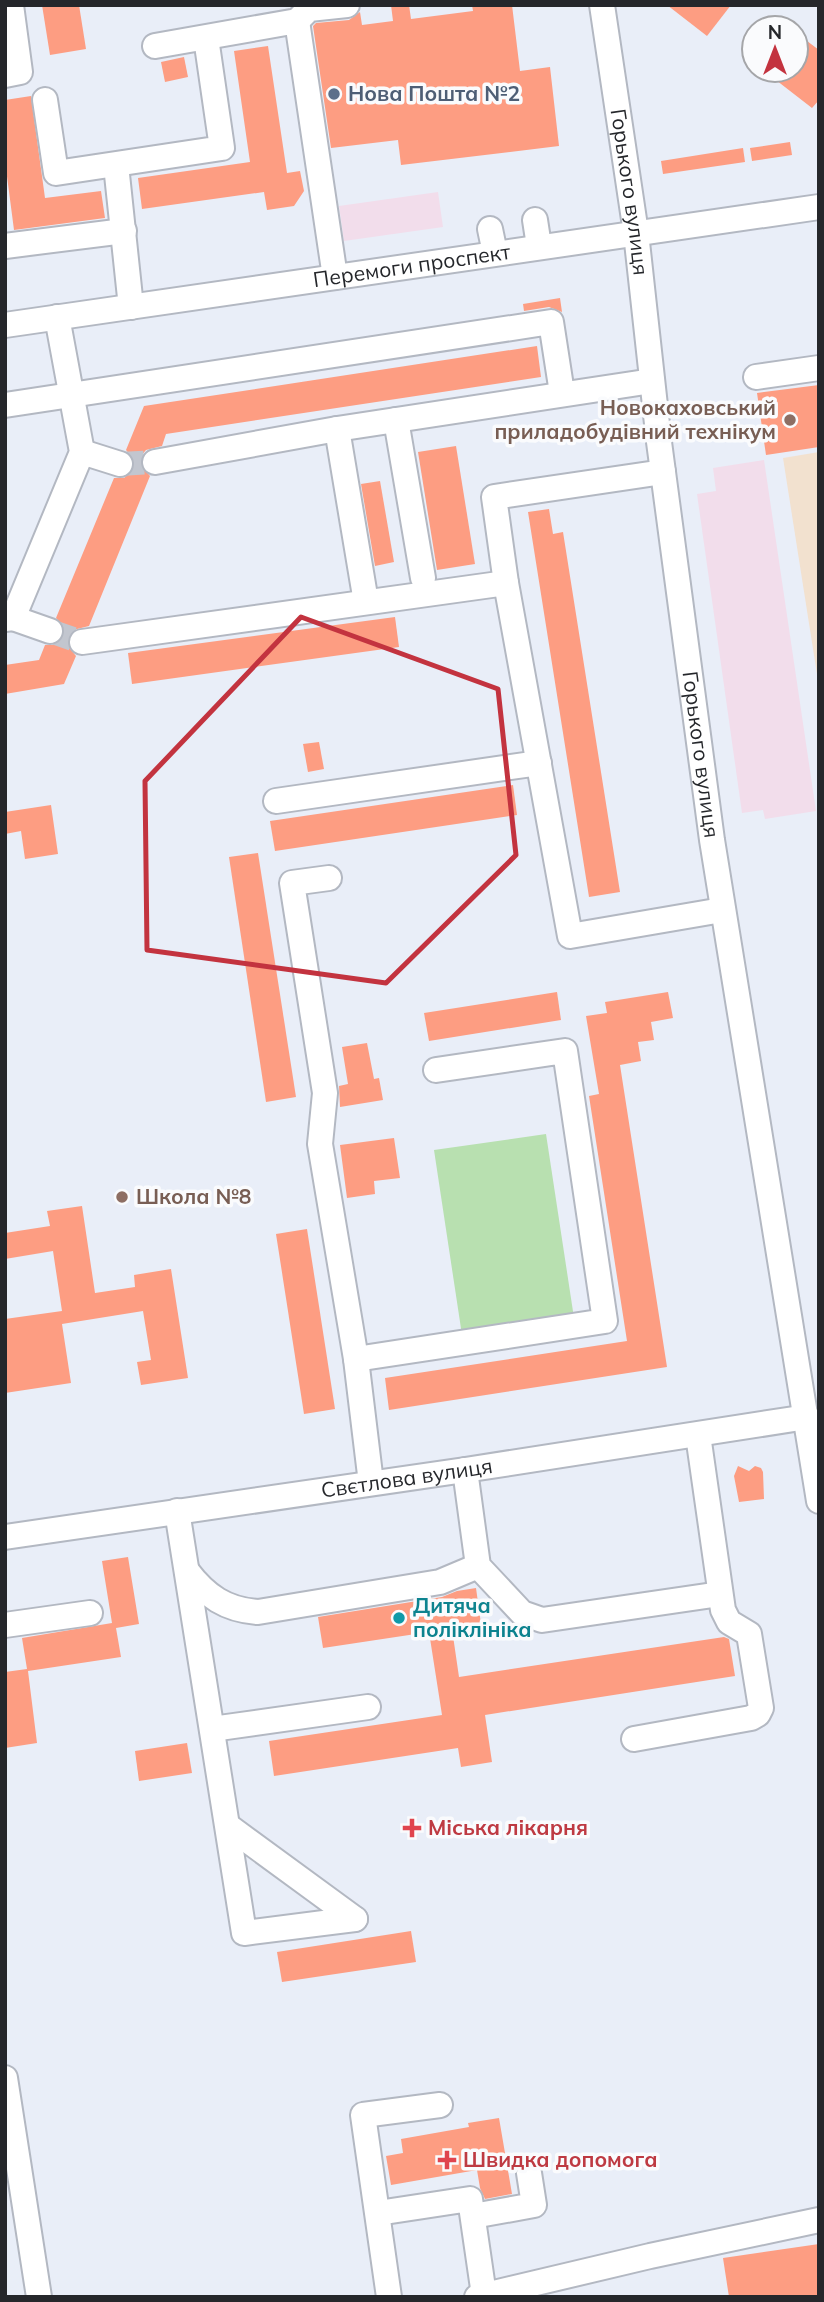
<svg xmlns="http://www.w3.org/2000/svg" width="824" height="2302" font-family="Mulish,sans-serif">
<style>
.commercial{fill:#f2ddeb}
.industrial{fill:#f2e1cf}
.green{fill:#b8e0b0}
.building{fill:#fd9d82}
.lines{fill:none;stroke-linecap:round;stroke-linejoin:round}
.minor-tunnel{stroke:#c2c6cf;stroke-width:24;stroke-dasharray:24 12;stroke-linecap:butt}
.minor-casing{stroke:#b3b8c2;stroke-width:28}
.minor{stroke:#fff;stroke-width:24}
.marked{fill:none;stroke:#c3333f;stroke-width:5;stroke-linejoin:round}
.service-dot{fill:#5c6f8a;stroke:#fafbfd;stroke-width:2.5}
.education-dot{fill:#8d6e63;stroke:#fafbfd;stroke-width:2.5}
.culture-dot{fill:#0f9aa8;stroke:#fafbfd;stroke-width:2.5}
.health-dot{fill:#e0444e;stroke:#fafbfd;stroke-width:2.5}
.labels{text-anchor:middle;stroke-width:7;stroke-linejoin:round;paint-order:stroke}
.service-label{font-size:21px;font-weight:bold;fill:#4e5e75;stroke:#fafbfd;text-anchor:start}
.street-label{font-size:21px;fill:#25272b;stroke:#fafbfd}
.education-label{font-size:21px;font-weight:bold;fill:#785e54;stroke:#fafbfd;text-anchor:end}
.culture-label{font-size:21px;font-weight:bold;fill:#0d838f;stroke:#fafbfd;text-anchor:start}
.health-label{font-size:21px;font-weight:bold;fill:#be3a42;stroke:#fafbfd;text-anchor:start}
</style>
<rect width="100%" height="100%" fill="#e9eef8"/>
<g class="commercial">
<polygon points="438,192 443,227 344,241 339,206"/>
<polygon points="764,460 816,811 765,819 763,810 742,813 697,494 716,491 713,468"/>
</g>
<polygon class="industrial" points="819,452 819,687 783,458"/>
<polygon class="green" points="546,1134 574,1318 462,1335 434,1150"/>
<g class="building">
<polygon points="42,5 79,5 86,49 50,55"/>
<polygon points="391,5 409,5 411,19 473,11 472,5 512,5 520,71 550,67 559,146 401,165 398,140 331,148 313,26 316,23 349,20 360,12 362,25 393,21"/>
<polygon points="667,5 731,5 707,36"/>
<polygon points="807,41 819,50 819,100 812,108 763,70 796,70 796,58"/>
<polygon points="268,46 287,173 300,171 304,191 294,206 267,210 264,192 142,209 138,178 250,162 234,51"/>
<polygon points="184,57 188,77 165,82 161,62"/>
<polygon points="31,96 45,198 101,191 105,218 14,230 5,161 5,100"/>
<polygon points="790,142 792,155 752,161 750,148"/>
<polygon points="743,148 745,162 663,174 661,161"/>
<polygon points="560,298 562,312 549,307 524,311 523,304"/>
<polygon points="537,346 541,377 166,434 162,446 146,450 141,456 141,465 150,476 89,626 73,630 69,636 67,645 76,656 64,684 5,694 5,665 39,660 45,645 53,645 64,637 64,628 56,618 114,478 124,478 134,469 134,460 126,450 144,406"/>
<polygon points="819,385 819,447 766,455 757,393"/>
<polygon points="456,446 475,564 437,570 418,452"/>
<polygon points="380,481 394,562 375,566 361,484"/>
<polygon points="549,509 553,534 563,532 620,892 589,897 528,512"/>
<polygon points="395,617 399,647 132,684 128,653"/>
<polygon points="319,742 324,769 308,772 303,744"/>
<polygon points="513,785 517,815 275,851 270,821"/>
<polygon points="51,805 58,854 25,859 21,831 5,834 5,812"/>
<polygon points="258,853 296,1097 266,1102 229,857"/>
<polygon points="557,992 561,1020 429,1041 424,1013"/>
<polygon points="668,992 673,1018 651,1022 654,1040 638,1042 641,1061 620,1065 667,1367 389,1410 385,1378 627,1341 589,1096 599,1094 586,1016 607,1013 605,1002"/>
<polygon points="367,1043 374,1079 379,1078 383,1100 340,1107 339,1086 348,1084 342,1047"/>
<polygon points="394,1138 400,1178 374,1181 375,1194 347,1198 340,1145"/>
<polygon points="82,1206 95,1293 135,1287 134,1275 171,1269 188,1378 141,1385 137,1362 151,1360 143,1311 62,1324 71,1383 5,1393 5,1319 62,1311 53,1251 5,1259 5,1233 50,1226 47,1211"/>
<polygon points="307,1229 335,1409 304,1414 276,1234"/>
<polygon points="738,1466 749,1471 755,1466 761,1468 763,1472 764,1499 739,1502 734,1476"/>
<polygon points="128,1557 139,1624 116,1628 121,1657 28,1671 37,1743 5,1748 5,1672 27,1669 22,1638 112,1623 102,1561"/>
<polygon points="476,1588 481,1624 452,1629 459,1677 724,1637 729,1639 735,1676 485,1715 492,1762 461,1767 458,1748 274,1776 269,1741 442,1715 429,1632 323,1648 318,1617 442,1597 457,1591"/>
<polygon points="187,1743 192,1773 139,1781 135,1751"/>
<polygon points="411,1931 416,1962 282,1982 277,1952"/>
<polygon points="499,2118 512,2194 485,2199 480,2188 477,2170 391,2185 386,2156 403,2153 401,2139 469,2127 468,2123"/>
<polygon points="819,2244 819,2297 729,2297 723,2258"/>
</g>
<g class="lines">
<g class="minor-tunnel">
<polyline points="120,464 155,462"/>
<polyline points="50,631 82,642"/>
</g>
<g class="minor-casing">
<g id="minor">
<path id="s1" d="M602,5L636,233L659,442L712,840L819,1501"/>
<polyline points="297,21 335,277"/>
<polyline points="155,46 297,21 309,9 347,5"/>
<polyline points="5,75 20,72 11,5"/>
<polyline points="45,100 56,173 222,148 206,38"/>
<polyline points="116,165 131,307"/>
<polyline points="535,220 539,246"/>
<polyline points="490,229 495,253"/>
<polyline points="5,246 124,231"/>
<path id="s2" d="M5,325L819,207"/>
<polyline points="756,377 819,368"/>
<polyline points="5,405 551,322 562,393"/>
<polyline points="396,420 423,578"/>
<polyline points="337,429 366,602"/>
<polyline points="82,452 120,464"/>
<polyline points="155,462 337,429 652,381"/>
<polyline points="506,583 570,936 722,910"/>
<polyline points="13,618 50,631"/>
<polyline points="5,619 13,618 82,452 57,317"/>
<polyline points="82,642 506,583 494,497 663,472"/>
<polyline points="276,801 539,763"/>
<polyline points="329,878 292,883 325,1093 320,1144 356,1359 371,1483"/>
<polyline points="356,1359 605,1321 565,1051 436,1070"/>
<polyline points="465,1470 478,1566 522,1613 542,1620 720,1594"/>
<polyline points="177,1511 244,1933 355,1919"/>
<path id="s3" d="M5,1537L465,1470L807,1417"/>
<path d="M187,1571C206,1596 226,1610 258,1612L440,1582L478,1566"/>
<polyline points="5,1625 90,1613"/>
<polyline points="212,1729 368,1707"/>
<polyline points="634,1739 751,1718 758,1714 761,1708 749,1634 729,1622 723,1610 698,1435"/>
<polyline points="228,1826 355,1919"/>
<polyline points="5,2078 39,2297"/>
<polyline points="378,2213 470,2199 484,2295"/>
<polyline points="473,2216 534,2205 529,2173"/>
<polyline points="389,2297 363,2115 440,2105"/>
<polyline points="477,2297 650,2256 819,2220"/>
</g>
</g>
<use href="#minor" class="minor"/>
</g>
<path class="marked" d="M301,617L498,689L516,855L386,983L147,950L145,781Z"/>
<circle class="service-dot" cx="334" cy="94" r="7"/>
<g class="education-dot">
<circle cx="790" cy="420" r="7"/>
<circle cx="122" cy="1197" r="7"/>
</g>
<circle class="culture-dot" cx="399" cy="1618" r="7"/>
<g class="health-dot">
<path d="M408.5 1817.5h7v7h7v7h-7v7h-7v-7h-7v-7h7z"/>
<path d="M443.5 2149.5h7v7h7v7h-7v7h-7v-7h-7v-7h7z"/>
</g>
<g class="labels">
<g class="service-label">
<text x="348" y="101">Нова Пошта №2</text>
</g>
<g class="street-label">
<text dy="7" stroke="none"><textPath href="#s1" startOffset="189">Горького вулиця</textPath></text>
<text dy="7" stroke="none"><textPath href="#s2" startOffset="411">Перемоги проспект</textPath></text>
<text dy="7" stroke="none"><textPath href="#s1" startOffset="756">Горького вулиця</textPath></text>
<text dy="7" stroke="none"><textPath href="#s3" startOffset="406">Свєтлова вулиця</textPath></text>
</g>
<g class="education-label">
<text x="776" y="415">Новокаховський<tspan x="776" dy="24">приладобудівний технікум</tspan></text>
<text x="136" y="1204" text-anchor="start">Школа №8</text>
</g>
<g class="culture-label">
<text x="413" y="1613">Дитяча<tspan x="413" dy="24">поліклініка</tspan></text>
</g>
<g class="health-label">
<text x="428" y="1835">Міська лікарня</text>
<text x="463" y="2167">Швидка допомога</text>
</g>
</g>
<rect width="824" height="2302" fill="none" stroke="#25272b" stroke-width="14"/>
<g transform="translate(775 49)"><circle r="33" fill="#fafbfd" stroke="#a5a6a9" stroke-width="2"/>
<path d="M0-5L12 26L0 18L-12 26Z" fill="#c3333f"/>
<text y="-10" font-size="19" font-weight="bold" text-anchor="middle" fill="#25272b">N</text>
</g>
</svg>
